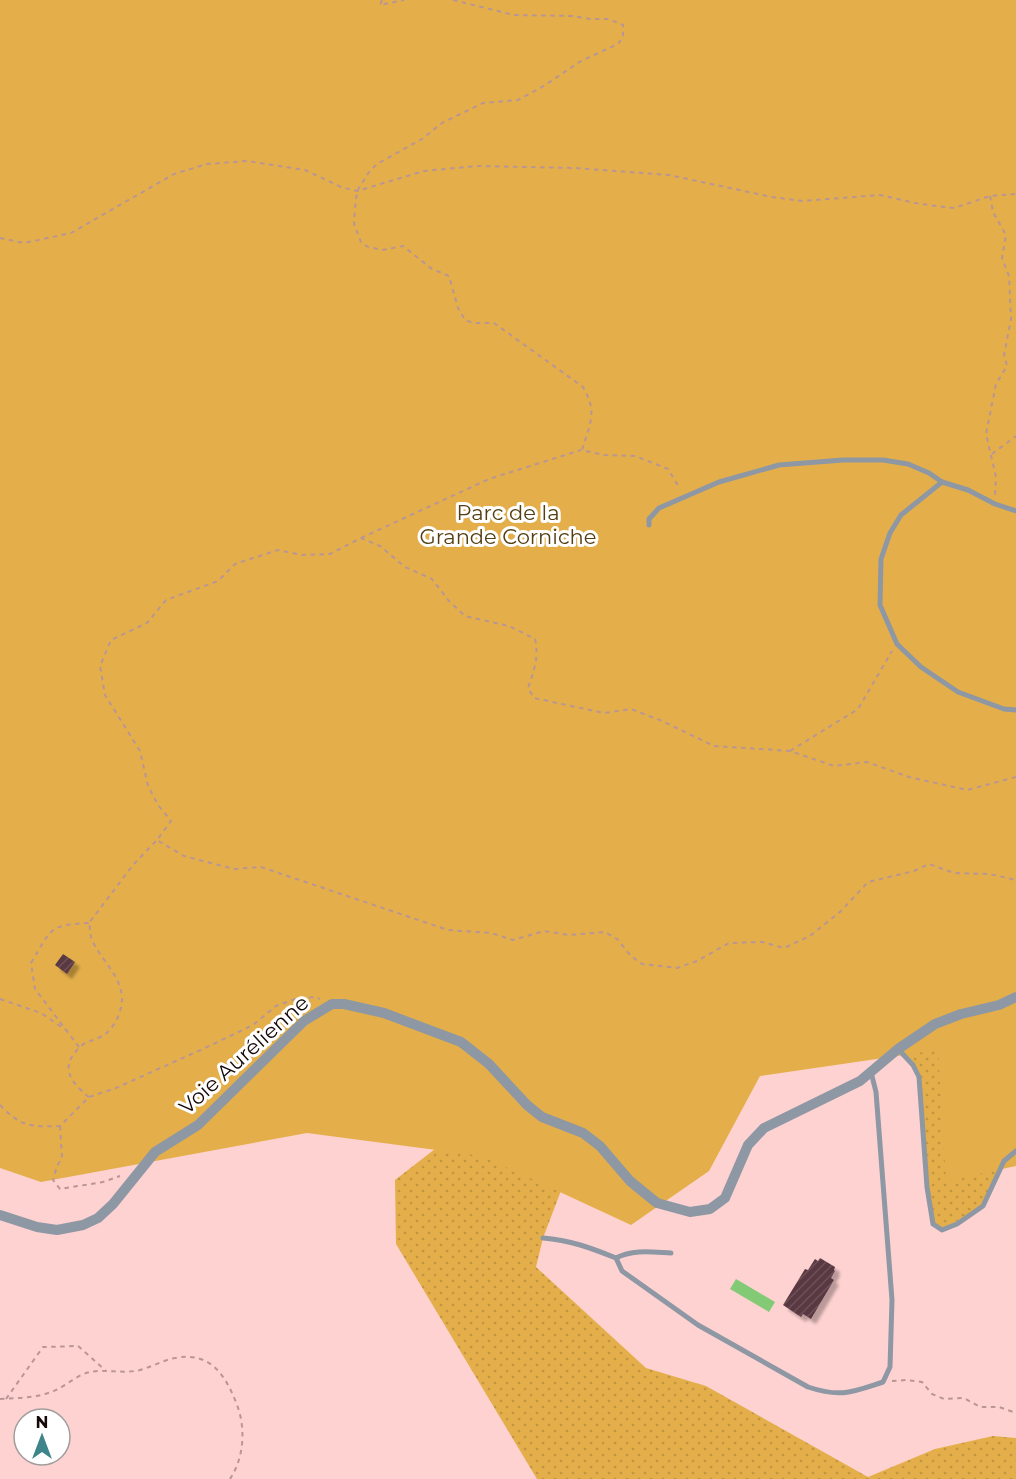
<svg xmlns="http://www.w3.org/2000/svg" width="1016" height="1479" font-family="Montserrat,sans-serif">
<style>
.grass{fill:url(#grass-dots)}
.park{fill:#e4af4b}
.water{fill:#83ca77}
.building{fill:url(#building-hatch);filter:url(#shadow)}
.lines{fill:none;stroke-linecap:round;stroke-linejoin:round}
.path{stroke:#b99694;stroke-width:2;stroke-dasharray:4.5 4.5;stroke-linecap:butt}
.lane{stroke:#8e97a4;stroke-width:5}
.street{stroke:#8e97a4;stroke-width:10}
.labels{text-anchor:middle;stroke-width:6;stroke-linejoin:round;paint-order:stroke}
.park-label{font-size:21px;fill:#543e12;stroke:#fff}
.street-label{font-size:21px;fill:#170909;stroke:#fff}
</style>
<defs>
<pattern id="grass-dots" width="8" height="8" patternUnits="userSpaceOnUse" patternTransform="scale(1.5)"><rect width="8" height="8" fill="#e4af4b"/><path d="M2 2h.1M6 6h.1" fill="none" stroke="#c39540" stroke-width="1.8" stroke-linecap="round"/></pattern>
<pattern id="building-hatch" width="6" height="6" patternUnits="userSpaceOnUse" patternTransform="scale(1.5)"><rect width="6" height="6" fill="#5a3842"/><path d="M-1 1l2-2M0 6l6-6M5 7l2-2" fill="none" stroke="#6d5159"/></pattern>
<filter id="shadow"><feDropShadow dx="5" dy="5" stdDeviation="1.5" flood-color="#0004"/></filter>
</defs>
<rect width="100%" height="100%" fill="#fed2d0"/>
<g class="grass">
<polygon points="935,1024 1004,1161 983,1206 942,1230 933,1224 927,1187 919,1077 898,1049"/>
<polygon points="583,1133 543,1238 536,1267 646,1368 706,1386 868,1477 935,1449 993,1436 1016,1438 1016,1479 537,1479 396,1244 395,1180 444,1142"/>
</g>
<polygon class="park" points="0,0 1016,0 1016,1166 946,1181 938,1050 760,1076 709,1171 631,1225 482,1156 307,1133 41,1182 0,1168"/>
<polygon class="water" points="736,1279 775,1302 769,1312 730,1289"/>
<g class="building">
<polygon points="63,954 75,962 67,974 55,965"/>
<polygon points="820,1258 835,1267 834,1270 835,1271 831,1278 834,1280 811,1319 803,1314 801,1317 783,1305 805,1269 808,1270 815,1259 818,1261"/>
</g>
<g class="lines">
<g class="path">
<polyline points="382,0 380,5 404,0"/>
<path d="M453,0L514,15L573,16L591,19H609L623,25V37L618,44L581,61L542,87L518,100L483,103L442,123L422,139L377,164L369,172L357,191L355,209L354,224L361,242L368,247L383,250L403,246L432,269L449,276L458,308L465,320L473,323H494L583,387C598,413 590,423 582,450L604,455L635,456L668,469L680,489"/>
<polyline points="990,196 993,212 1006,235 1002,258 1009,276 1010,297 1011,319 1004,355 1007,366 996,384 986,434 996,477 995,496"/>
<polyline points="0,238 24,243 71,233 174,174 207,164 247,161 305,170 341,187 357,191 424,171 477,166 575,168 669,175 772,197 802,201 880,195 920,204 954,208 990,196 1016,194"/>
<polyline points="992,454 1016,436"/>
<polyline points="361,538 489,479 581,450"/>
<polyline points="790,751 858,709 892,651"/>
<path d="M1016,777L967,790L909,777L867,762L834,766L790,751L714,746L662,721L631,709L604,713L534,698L528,688C534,671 539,657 535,639L509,626L465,616L449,601L432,579L405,567L380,546L361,538L330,554L302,555L278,550L235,564L218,581L166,600L147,623L111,640L100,666L105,695L140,751L148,786L158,805L171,821L157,840L184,856L234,869L261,867L448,930L491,933L513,940L544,931L569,935L605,932L617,939L631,956L642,964L677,968L697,961L729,943L762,942L784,948L810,936L841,911L868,882L914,871L929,864L954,873L990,874L1016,880"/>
<polyline points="0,999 41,1013 66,1030"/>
<path d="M79,1047L35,989L31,963C52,929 47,925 89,923"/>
<path d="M89,1097C71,1083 59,1067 79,1048C85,1041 96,1040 104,1035C114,1028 122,1012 122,999C121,973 98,958 91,937C90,933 90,928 89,923L133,865L157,840"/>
<path d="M0,1105C21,1127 31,1127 60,1126L89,1097L116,1088L205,1048L253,1025L276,1006L295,999L315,997L320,999"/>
<polyline points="60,1126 62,1158 57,1166 53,1180 60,1189 103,1182 120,1176"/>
<polyline points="892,1381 907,1380 922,1382 932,1394 944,1399 964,1398 980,1407 999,1407 1016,1413"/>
<path d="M0,1399C20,1398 40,1398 58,1389C68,1384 79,1374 90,1372C106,1369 124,1374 140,1370C152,1367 163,1360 175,1358C211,1351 226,1376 237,1405C246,1428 244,1458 230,1479"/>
<polyline points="6,1399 43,1347 78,1346 106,1371"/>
</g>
<g class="lane">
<polyline points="942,482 901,515 890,533 881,559 880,605 897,644 921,667 958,692 1004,709 1016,710"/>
<polyline points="649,525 649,519 659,508 719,482 779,465 843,460 883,460 908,464 929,473 942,482 968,490 995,504 1016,511"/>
<polyline points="898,1049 913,1065 919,1077 927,1187 933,1224 942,1230 957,1224 983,1206 1004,1161 1016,1151"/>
<path d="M543,1238C570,1240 591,1248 616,1258"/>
<path d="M671,1253C652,1252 633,1249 616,1258L622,1271L698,1325L808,1387C841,1398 852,1392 883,1382L890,1367L892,1300L876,1092L871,1072"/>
</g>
<polyline class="street" points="0,1215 37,1227 57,1230 83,1225 98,1218 113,1204 155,1152 198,1125 304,1021 332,1004 344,1004 384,1013 461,1042 489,1064 527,1105 542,1117 583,1133 600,1146 630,1181 657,1203 690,1212 710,1209 725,1198 748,1145 764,1128 860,1081 898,1049 935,1024 961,1014 999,1005 1016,997"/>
</g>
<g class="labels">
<g class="park-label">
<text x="508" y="520">Parc de la<tspan x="508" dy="24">Grande Corniche</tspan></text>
</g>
<g class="street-label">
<text transform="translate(244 1055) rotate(-42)" y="7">Voie Aurélienne</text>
</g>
</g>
<g transform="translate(42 1437)"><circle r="28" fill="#ffffff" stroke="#a29d9d" stroke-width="1.5"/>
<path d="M0-4.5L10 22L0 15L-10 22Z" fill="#3d858a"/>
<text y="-9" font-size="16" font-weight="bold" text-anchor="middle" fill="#170909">N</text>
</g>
</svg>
